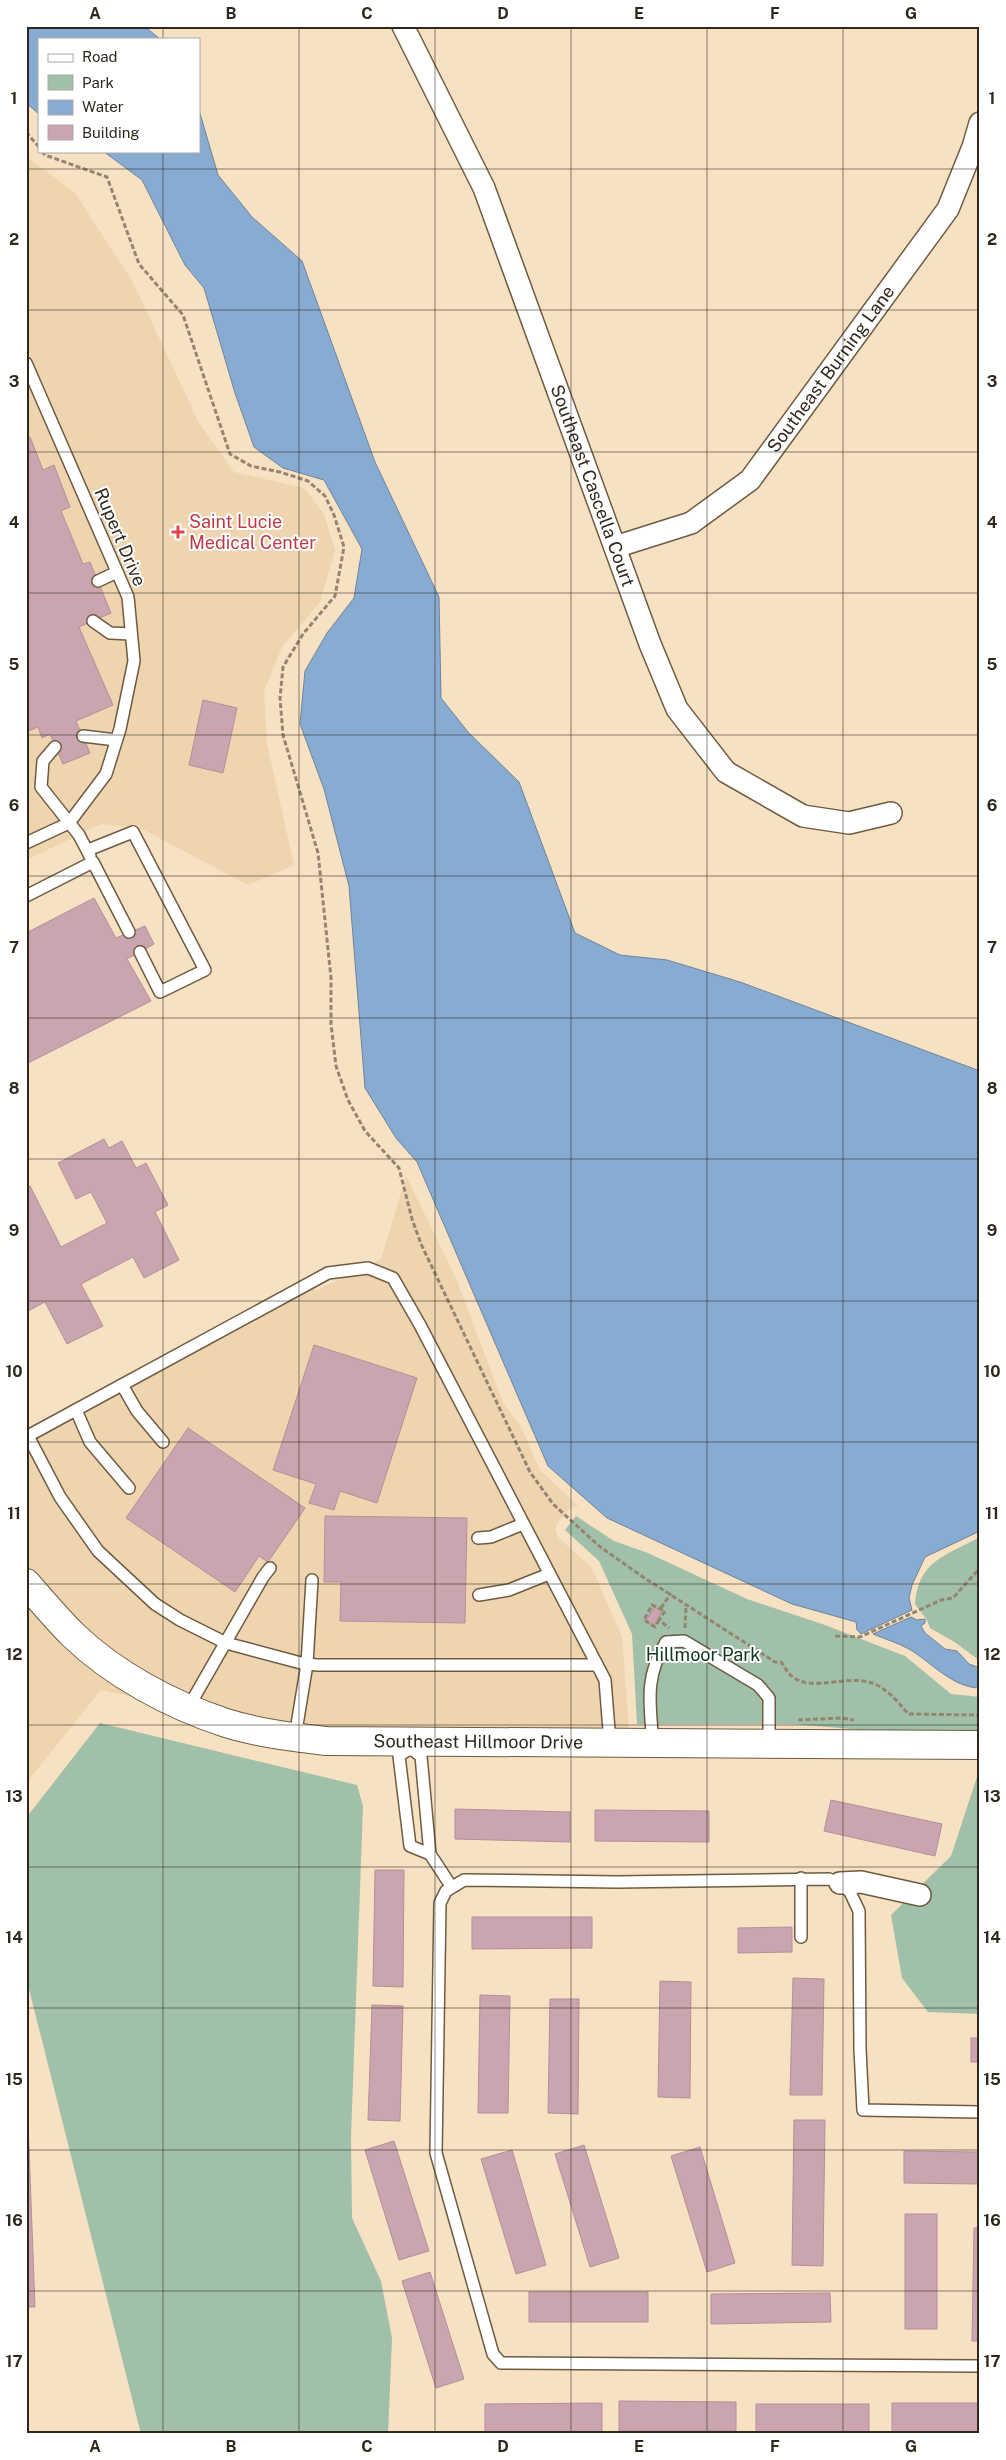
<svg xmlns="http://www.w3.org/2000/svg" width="1006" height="2460" font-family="'Public Sans',sans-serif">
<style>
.built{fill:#eed4af}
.green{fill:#a0c0aa}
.water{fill:#88abd2;stroke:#6e849c}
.building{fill:#caa5b0;stroke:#b48f9a}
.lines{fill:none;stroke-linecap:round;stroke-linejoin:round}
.lane-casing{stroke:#6e5b41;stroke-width:14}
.street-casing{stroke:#6e5b41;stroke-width:24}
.secondary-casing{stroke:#6e5b41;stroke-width:30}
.path{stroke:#948571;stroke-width:3;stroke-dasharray:5 2.5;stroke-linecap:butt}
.lane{stroke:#fff;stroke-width:11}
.street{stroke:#fff;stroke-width:21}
.secondary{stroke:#fff;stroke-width:28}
.grid{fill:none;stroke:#30281d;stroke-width:1;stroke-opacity:0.55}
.health-dot{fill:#e0444e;stroke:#fff;stroke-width:2}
.labels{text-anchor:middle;stroke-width:4;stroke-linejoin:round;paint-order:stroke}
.street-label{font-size:18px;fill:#30281d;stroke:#fff}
.health-label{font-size:18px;fill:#be3a42;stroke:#fff;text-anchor:start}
.park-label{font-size:18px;fill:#0f3620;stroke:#fff}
.neatline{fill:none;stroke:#30281d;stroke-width:2}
.grid-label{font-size:16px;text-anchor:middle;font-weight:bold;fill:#30281d}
</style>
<rect width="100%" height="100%" fill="#f6e1c3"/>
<g class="built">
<polygon points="26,156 75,193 133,282 199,423 234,472 304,488 324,514 335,550 320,602 282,647 264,691 267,744 294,865 248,885 144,830 101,824 26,860"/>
<polygon points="406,1176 455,1276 504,1405 521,1427 540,1470 578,1506 569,1509 556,1525 556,1532 559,1538 592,1568 622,1637 629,1730 327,1731 264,1722 192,1699 116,1657 79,1626 26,1568 26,1444 314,1287 316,1291 381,1259"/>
<polygon points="26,1598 146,1699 101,1690 26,1783"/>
</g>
<g class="green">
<polygon points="576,1516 614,1541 648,1553 747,1599 825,1625 905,1656 951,1694 980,1697 980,1730 875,1731 791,1724 637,1724 632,1634 599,1561 565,1530"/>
<path d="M980,1537V1661L956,1643L930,1628L927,1620L915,1604C918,1561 945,1556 980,1537Z"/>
<polygon points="100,1723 357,1785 363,1806 351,2137 352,2218 381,2281 392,2338 388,2434 141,2434 26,1977 26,1818"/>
<polygon points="980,1768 980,2014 928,2012 902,1978 891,1915 951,1856"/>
</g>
<g class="water">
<polygon points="26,26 144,26 160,39 39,39 39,114 26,103"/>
<polygon points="199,110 218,175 252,217 302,261 375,462 439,597 441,698 468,732 519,782 575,933 620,955 667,960 740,982 980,1071 980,1531 925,1557 912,1585 909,1598 912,1610 861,1634 857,1630 856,1622 792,1604 607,1518 548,1466 417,1162 396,1138 365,1088 349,886 324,789 300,724 305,671 327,633 354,598 362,549 324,480 283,468 254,447 235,393 204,288 185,265 142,180 103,151 199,151"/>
<path d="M911,1617L917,1620L925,1619V1623L921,1626L925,1633L945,1649L957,1651L969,1664L980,1668V1688C953,1688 931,1662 909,1649C898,1643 885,1639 873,1634Z"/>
</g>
<g class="building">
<polygon points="30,437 43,470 54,465 70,507 61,511 83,564 90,562 111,613 79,627 113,705 76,721 90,753 63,764 50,734 42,738 38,727 26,732 26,439"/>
<polygon points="203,700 237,708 223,773 189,765"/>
<polygon points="94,898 116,938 145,926 154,944 127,959 151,1001 26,1064 26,933"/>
<polygon points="104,1139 109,1148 122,1141 136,1168 146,1163 168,1205 155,1212 179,1260 144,1278 133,1257 81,1284 103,1326 67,1344 45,1302 26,1312 26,1188 30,1186 61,1247 107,1223 91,1192 76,1199 58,1163"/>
<polygon points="314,1345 417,1378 377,1503 340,1491 334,1510 309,1503 316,1484 273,1470"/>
<polygon points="188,1428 305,1508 268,1562 259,1556 235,1592 126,1518"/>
<polygon points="325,1516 467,1518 465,1623 340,1621 341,1582 324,1582"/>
<polygon points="654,1607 662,1611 654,1625 646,1621"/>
<polygon points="831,1800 942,1824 935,1856 824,1831"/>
<polygon points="455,1809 570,1812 570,1842 455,1839"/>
<polygon points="595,1810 709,1811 709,1842 595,1841"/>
<polygon points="375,1870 404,1870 403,1987 373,1986"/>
<polygon points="472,1917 592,1917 592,1948 472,1949"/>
<polygon points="792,1927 792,1952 738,1953 738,1928"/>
<polygon points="793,1978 824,1979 822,2095 790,2095"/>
<polygon points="660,1981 691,1982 690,2098 658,2097"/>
<polygon points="480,1995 510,1996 508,2113 478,2113"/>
<polygon points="550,1999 579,1999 578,2114 548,2113"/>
<polygon points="372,2005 403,2006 400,2121 368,2120"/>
<rect x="971" y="2038" width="9" height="24"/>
<polygon points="26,2094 27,2094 35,2307 26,2307"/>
<polygon points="794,2120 825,2120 823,2266 792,2265"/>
<polygon points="394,2141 429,2251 399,2260 365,2150"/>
<polygon points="584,2145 619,2258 590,2267 555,2154"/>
<polygon points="700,2147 735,2263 707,2272 671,2156"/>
<polygon points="512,2150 546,2265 516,2274 481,2159"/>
<polygon points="904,2151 980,2152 980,2184 904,2183"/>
<rect x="905" y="2214" width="32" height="115"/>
<polygon points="974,2228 980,2228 980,2341 972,2341"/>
<polygon points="430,2272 464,2379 436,2388 402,2281"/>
<rect x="529" y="2292" width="119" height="30"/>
<polygon points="830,2293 831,2322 711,2324 711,2294"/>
<polygon points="619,2401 736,2402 736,2431 619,2431"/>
<polygon points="602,2403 602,2434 485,2434 485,2404"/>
<rect x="892" y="2403" width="88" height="31"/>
<rect x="756" y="2404" width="113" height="30"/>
</g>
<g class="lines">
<g class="lane-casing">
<g id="lane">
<polyline points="26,363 128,597 134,661 120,729 106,774 69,823 26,843"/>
<polyline points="98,581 117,572"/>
<polyline points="93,621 110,633 131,634"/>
<polyline points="83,736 116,740"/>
<polyline points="55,747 43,761 41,787 79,835 90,856"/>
<polyline points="88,850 133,832 205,970 160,992 140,952"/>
<polyline points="26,896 93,862 129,932"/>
<polyline points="122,1385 137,1411 163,1442"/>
<polyline points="76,1410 90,1442 129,1488"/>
<polyline points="28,1436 60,1497 98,1551 155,1604 180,1620 226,1643 301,1663 317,1665 597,1665"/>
<polyline points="26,1437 328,1273 368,1268 393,1278 420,1325 605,1680 610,1743"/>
<polyline points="478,1538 491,1537 523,1524"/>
<polyline points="479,1595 509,1590 549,1574"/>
<polyline points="188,1708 263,1577 270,1568"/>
<polyline points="295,1737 307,1664 312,1580"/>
<path d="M653,1744C650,1704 644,1678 666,1642L684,1641L758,1685L769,1698V1744"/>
<polyline points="410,1748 421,1756 430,1854 451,1886"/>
<polyline points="410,1748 399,1756 410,1846 430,1854"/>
<polyline points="801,1878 801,1937"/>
<polyline points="980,2112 863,2110 860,2049 859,1911 850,1892 840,1883 829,1879 617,1882 464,1880 446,1891 440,1903 436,2153 493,2354 501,2363 980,2366"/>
</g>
</g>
<g class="street-casing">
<g id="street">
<path id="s1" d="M403,26L484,188L650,644L677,709L726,772L803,816L849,823L891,813"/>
<path id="s2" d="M615,547L691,523L750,480L948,209L973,147L980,123"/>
<polyline points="840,1883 861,1882 920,1895"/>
</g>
</g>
<g class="secondary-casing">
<g id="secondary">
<path id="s3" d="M26,1583C41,1600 56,1618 72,1634C113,1674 171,1705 226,1723C258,1733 293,1737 326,1741L980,1745"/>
</g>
</g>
<g class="path">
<polyline points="26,132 39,147"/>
<path d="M42,151L45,155L107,177L139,264L183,315L230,454L251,466L280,472L308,481L325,496L334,515L344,547L335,596L303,634L283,667L280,698L283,735L318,853L331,978V1024L336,1066L348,1100L365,1131L399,1168L412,1219L421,1244L530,1472L553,1504L599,1546L643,1577L775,1662H781C785,1667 787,1673 793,1677C813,1693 852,1672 877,1685C890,1692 899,1703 908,1714L980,1715"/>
<polyline points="661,1608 671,1593"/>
<polyline points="659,1620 655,1627 644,1620 652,1605 665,1611 659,1620 669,1628"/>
<polyline points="685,1628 686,1604"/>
<polyline points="835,1636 860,1637 941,1600 953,1598 980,1568"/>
<polyline points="798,1720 841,1718 854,1720"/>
</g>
<use href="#lane" class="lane"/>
<use href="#street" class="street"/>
<use href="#secondary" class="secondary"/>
</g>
<path class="grid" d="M163,26V39M299,26V2434M435,26V2434M571,26V2434M707,26V2434M843,26V2434M163,151V2434M26,169H980M26,310H980M26,452H980M26,593H980M26,735H980M26,876H980M26,1018H980M26,1159H980M26,1301H980M26,1442H980M26,1584H980M26,1725H980M26,1867H980M26,2008H980M26,2150H980M26,2291H980"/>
<path class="health-dot" d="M175.5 524.5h5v5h5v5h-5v5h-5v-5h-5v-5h5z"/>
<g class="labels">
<g class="street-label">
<text dy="6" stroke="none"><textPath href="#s2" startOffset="290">Southeast Burning Lane</textPath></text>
<text dy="6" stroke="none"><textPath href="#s1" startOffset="498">Southeast Cascella Court</textPath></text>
<text transform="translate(120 537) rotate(67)" y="6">Rupert Drive</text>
<text dy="6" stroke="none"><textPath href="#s3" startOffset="502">Southeast Hillmoor Drive</textPath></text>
</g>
<g class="health-label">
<text x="189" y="528">Saint Lucie<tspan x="189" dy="21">Medical Center</tspan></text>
</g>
<g class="park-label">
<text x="703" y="1661">Hillmoor Park</text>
</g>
</g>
<rect width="1006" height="2460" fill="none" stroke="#ffffff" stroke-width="55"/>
<rect x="38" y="38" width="162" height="115" fill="#ffffff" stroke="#aca9a5"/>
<rect x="48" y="54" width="25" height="8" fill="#ffffff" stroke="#aca9a5"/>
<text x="82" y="62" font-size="15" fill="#30281d">Road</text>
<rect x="48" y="75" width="25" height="15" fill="#a0c0aa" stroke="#aca9a5"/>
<text x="82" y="88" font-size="15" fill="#30281d">Park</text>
<rect x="48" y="100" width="25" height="15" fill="#88abd2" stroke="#aca9a5"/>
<text x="82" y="112" font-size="15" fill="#30281d">Water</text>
<rect x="48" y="125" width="25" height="15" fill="#caa5b0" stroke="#aca9a5"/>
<text x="82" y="138" font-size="15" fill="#30281d">Building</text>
<rect x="28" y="28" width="950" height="2404" class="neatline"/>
<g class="grid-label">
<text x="95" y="19">A</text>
<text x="231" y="19">B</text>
<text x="367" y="19">C</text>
<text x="503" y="19">D</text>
<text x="639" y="19">E</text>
<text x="775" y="19">F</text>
<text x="911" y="19">G</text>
<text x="14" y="104">1</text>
<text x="992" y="104">1</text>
<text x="14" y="245">2</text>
<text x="992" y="245">2</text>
<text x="14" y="387">3</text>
<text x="992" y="387">3</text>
<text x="14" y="528">4</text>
<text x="992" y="528">4</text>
<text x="14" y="670">5</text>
<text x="992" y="670">5</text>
<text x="14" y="811">6</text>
<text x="992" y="811">6</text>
<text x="14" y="953">7</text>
<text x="992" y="953">7</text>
<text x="14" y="1094">8</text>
<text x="992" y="1094">8</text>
<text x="14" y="1236">9</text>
<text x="992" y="1236">9</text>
<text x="14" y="1377">10</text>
<text x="992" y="1377">10</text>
<text x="14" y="1519">11</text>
<text x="992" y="1519">11</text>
<text x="14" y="1660">12</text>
<text x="992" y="1660">12</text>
<text x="14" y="1802">13</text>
<text x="992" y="1802">13</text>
<text x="14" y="1943">14</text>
<text x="992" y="1943">14</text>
<text x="14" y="2085">15</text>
<text x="992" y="2085">15</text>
<text x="14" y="2226">16</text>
<text x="992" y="2226">16</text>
<text x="14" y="2367">17</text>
<text x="992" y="2367">17</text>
<text x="95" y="2452">A</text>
<text x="231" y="2452">B</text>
<text x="367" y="2452">C</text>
<text x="503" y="2452">D</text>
<text x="639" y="2452">E</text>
<text x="775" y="2452">F</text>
<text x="911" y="2452">G</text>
</g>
</svg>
